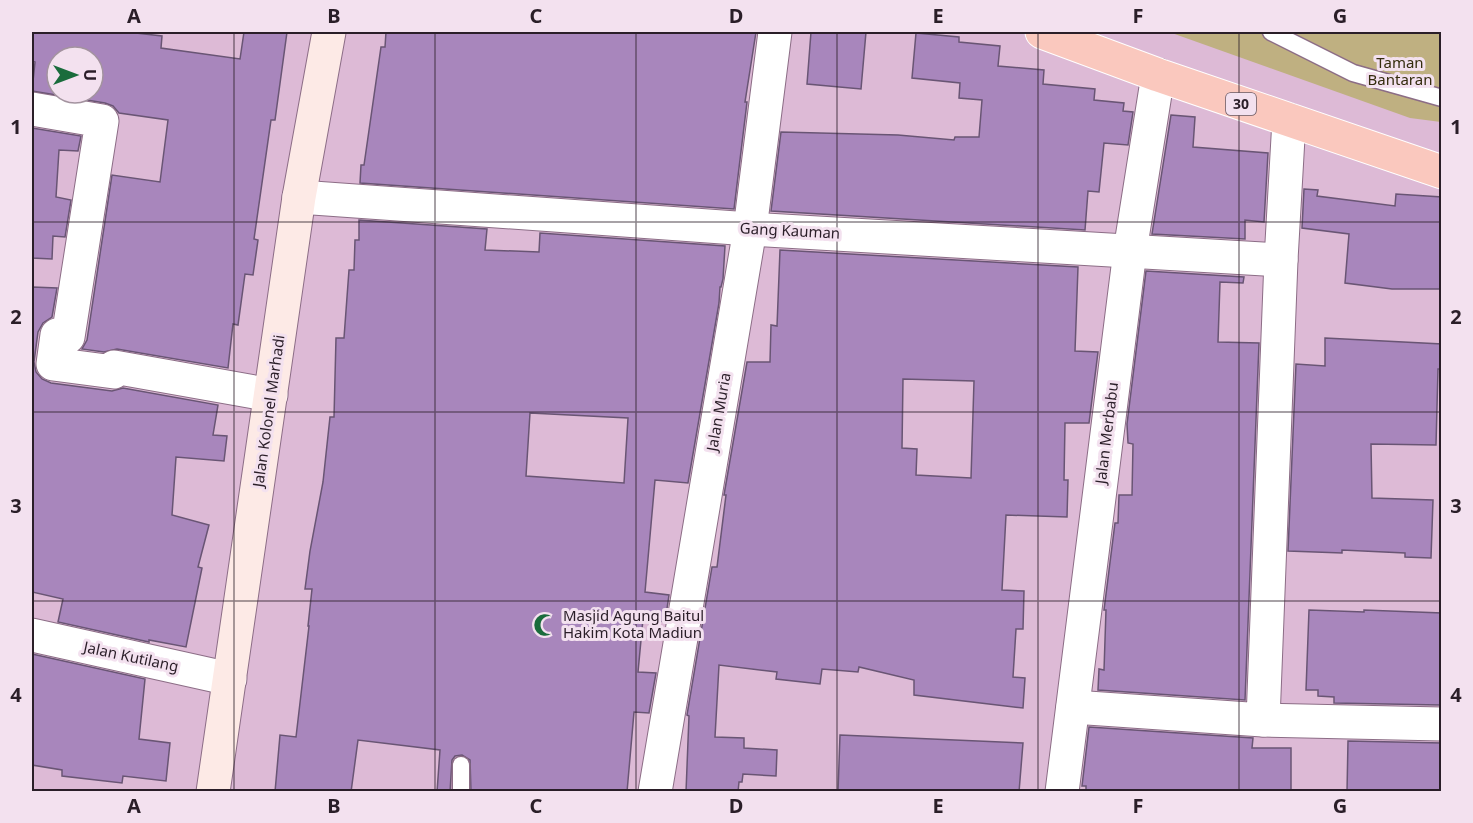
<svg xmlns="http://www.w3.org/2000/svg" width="1473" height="823" font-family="'Noto Sans',sans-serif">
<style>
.green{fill:#bfb081}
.building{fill:#a886bc;stroke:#695574;stroke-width:1.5;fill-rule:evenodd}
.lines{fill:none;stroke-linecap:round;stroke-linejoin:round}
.service-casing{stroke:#8c6d86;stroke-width:19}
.minor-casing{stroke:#8c6d86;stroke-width:35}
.tertiary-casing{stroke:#8c6d86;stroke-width:35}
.secondary-casing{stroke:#8c6d86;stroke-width:35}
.trunk-casing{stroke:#fff;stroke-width:35}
.service{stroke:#fff;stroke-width:16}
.minor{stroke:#fff;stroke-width:33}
.tertiary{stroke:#fff;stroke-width:33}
.secondary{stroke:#fdeae6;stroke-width:33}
.trunk{stroke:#fac8be;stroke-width:33}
.grid{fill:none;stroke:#2a1e28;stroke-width:1.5;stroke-opacity:0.55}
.labels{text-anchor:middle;stroke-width:6;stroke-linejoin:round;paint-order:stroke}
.shield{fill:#f3e1ef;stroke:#665864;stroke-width:1.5}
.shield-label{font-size:14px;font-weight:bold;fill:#2a1e28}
.park-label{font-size:15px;fill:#352d0f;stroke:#f3e1ef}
.street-label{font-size:15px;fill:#2a1e28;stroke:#f3e1ef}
.poi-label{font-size:15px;fill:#2a1e28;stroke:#f3e1ef;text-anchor:start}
.neatline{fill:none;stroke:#2a1e28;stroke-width:2}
.grid-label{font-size:20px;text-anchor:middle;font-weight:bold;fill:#2a1e28}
</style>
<rect width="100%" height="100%" fill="#ddbad6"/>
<polygon class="green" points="1169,32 1441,32 1441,122 1410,118"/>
<g class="building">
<path d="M32,32H127L162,36L161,48L240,59L244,32H287L275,120H271L254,239L258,240L253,275L245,274L238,325L233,324L228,368L117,349L104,352L82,349L87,340L112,175L160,182L168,120L119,113L113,106L105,103L32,91L35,62L32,61ZM57,57H93V93H57Z"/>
<polygon points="386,32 756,32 745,102 747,102 734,209 360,183 361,165 364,165 381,47 385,47"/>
<polygon points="811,32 866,32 861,89 807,84"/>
<polygon points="916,33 959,37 959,42 1000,46 998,66 1044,70 1043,84 1095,89 1094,100 1124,103 1123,111 1133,112 1128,145 1104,143 1099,192 1088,191 1085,230 771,211 781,132 898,135 954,140 955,137 979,137 982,100 959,98 960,83 912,78"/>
<polygon points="1171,115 1195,117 1193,147 1268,153 1264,222 1245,220 1245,239 1152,234"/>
<polygon points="32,128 81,136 78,151 59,150 56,197 71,200 65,237 53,236 52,259 32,258"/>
<polygon points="1304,189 1318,190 1317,196 1395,206 1396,194 1442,197 1442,289 1392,289 1345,283 1349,234 1302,228"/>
<path d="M359,220L487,229L485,250L539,252L540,233L725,246L723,279L721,287H720L719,303L688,483L655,480L645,592L669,595L665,622L643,619L638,672L656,673L649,713L634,712L627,792H471L470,760L462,755L455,756L452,760L450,792H437L440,750L358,740L351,792H275L280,735L296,737L309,626H308L312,589H305L310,551L323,482L330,417H334L336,338H344L349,270H354L355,240H359ZM530,413L628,418L624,483L526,476Z"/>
<path d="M780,250L1078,267L1075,351L1098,352L1089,423H1065L1064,480H1068L1067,517L1006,515L1002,590L1024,591L1023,629H1016L1013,677L1025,678L1023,708L914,695V680L859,667L858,672L822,669L820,684L776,679L777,672L719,665L715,737L744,738V748L777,750L776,776L743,774L742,782H739L738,792H686L689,716L687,715L712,567H717L726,495H724L747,362H770L771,325L777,326ZM903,379L974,381L971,478L916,475L917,449L902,448Z"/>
<polygon points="1146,271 1244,277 1243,283 1220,282 1218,342 1259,343 1245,700 1098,690 1099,669 1104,670 1106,610 1104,610 1115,523 1118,523 1119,495 1132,495 1133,444 1128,443 1127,424"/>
<polygon points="32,287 57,288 52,317 43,323 38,332 34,362 36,372 42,379 51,383 112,391 123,388 218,405 213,435 227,436 224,461 176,457 172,515 209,525 198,567 202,568 186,647 149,640 149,642 58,622 63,599 32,592"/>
<polygon points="1325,338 1442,344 1442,369 1438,369 1436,445 1371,444 1372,498 1433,500 1431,558 1405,557 1405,553 1342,550 1342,553 1288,551 1296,364 1325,366"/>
<polygon points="1309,610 1364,612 1364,610 1442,613 1440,705 1334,703 1334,697 1318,696 1318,690 1306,690"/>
<polygon points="32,654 145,679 139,739 170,743 166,781 123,776 122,783 62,776 62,770 32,765"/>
<polygon points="1089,727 1253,738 1252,748 1291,748 1291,792 1086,792 1086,786 1082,786"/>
<polygon points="840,735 1023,743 1019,792 838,792"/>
<polygon points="1348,741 1442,743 1442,792 1347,792"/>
</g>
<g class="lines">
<g class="service-casing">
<g id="service">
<polyline points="1271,32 1353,73 1442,98"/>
<polyline points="461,765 461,792"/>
</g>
</g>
<g class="minor-casing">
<g id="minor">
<polyline points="32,109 102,121 68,337 57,335 53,364 114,372 114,367 271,395"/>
<polyline points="299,197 750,229 1281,260"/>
<polyline points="32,635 230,679"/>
<polyline points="1073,707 1263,720 1281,260 1289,120"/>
<polyline points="1263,720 1442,724"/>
<polyline points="655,792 750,229 775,32"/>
</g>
</g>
<g class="tertiary-casing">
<polyline id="tertiary" points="1062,792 1130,251 1158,75"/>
</g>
<g class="secondary-casing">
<polyline id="secondary" points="213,792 299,197 329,32"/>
</g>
<g class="trunk-casing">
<polyline id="trunk" points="1042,32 1158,75 1442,172"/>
</g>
<use href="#service" class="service"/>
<use href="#minor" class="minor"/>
<use href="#tertiary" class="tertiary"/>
<use href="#secondary" class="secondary"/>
<use href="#trunk" class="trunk"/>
</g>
<path class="grid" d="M234,32V792M435,32V792M636,32V792M837,32V792M1038,32V792M1239,32V792M32,222H1442M32,412H1442M32,601H1442"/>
<defs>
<g id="mosque-bare" transform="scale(1.8)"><path d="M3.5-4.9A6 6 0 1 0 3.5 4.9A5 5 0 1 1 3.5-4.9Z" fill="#1a6c3c" stroke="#f3e1ef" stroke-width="2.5" paint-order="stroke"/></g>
</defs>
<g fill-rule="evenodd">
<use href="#mosque-bare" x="545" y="625"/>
</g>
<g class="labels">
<rect class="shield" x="1226" y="93" width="30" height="22" rx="4.5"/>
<g class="shield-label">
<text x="1241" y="109">30</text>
</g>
<g class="park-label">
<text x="1400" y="68">Taman<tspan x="1400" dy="17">Bantaran</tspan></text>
</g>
<g class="street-label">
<text transform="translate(790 231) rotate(3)" y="5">Gang Kauman</text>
<text transform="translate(269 411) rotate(-82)" y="5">Jalan Kolonel Marhadi</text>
<text transform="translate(719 412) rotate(-80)" y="5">Jalan Muria</text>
<text transform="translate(1107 433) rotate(-83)" y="5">Jalan Merbabu</text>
<text transform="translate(131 657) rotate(12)" y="5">Jalan Kutilang</text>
</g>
<g class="poi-label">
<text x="563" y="621">Masjid Agung Baitul<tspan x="563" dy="17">Hakim Kota Madiun</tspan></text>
</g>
</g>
<rect width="1473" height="823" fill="none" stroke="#f3e1ef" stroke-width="66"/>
<g transform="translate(75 75) rotate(90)"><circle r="28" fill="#f3e1ef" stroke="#a3939f" stroke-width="1.5"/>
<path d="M0-4.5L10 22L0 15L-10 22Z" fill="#1a6c3c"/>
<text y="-9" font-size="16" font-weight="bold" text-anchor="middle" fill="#2a1e28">U</text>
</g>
<rect x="33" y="33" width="1407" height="757" class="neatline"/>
<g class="grid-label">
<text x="134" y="23">A</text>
<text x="334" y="23">B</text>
<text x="536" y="23">C</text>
<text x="736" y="23">D</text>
<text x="938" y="23">E</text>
<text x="1138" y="23">F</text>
<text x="1340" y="23">G</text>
<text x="16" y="134">1</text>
<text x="1456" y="134">1</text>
<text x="16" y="324">2</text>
<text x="1456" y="324">2</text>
<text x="16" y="513">3</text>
<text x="1456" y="513">3</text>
<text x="16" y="702">4</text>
<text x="1456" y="702">4</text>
<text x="134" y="813">A</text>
<text x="334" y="813">B</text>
<text x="536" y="813">C</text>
<text x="736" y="813">D</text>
<text x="938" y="813">E</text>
<text x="1138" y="813">F</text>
<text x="1340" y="813">G</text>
</g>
</svg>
